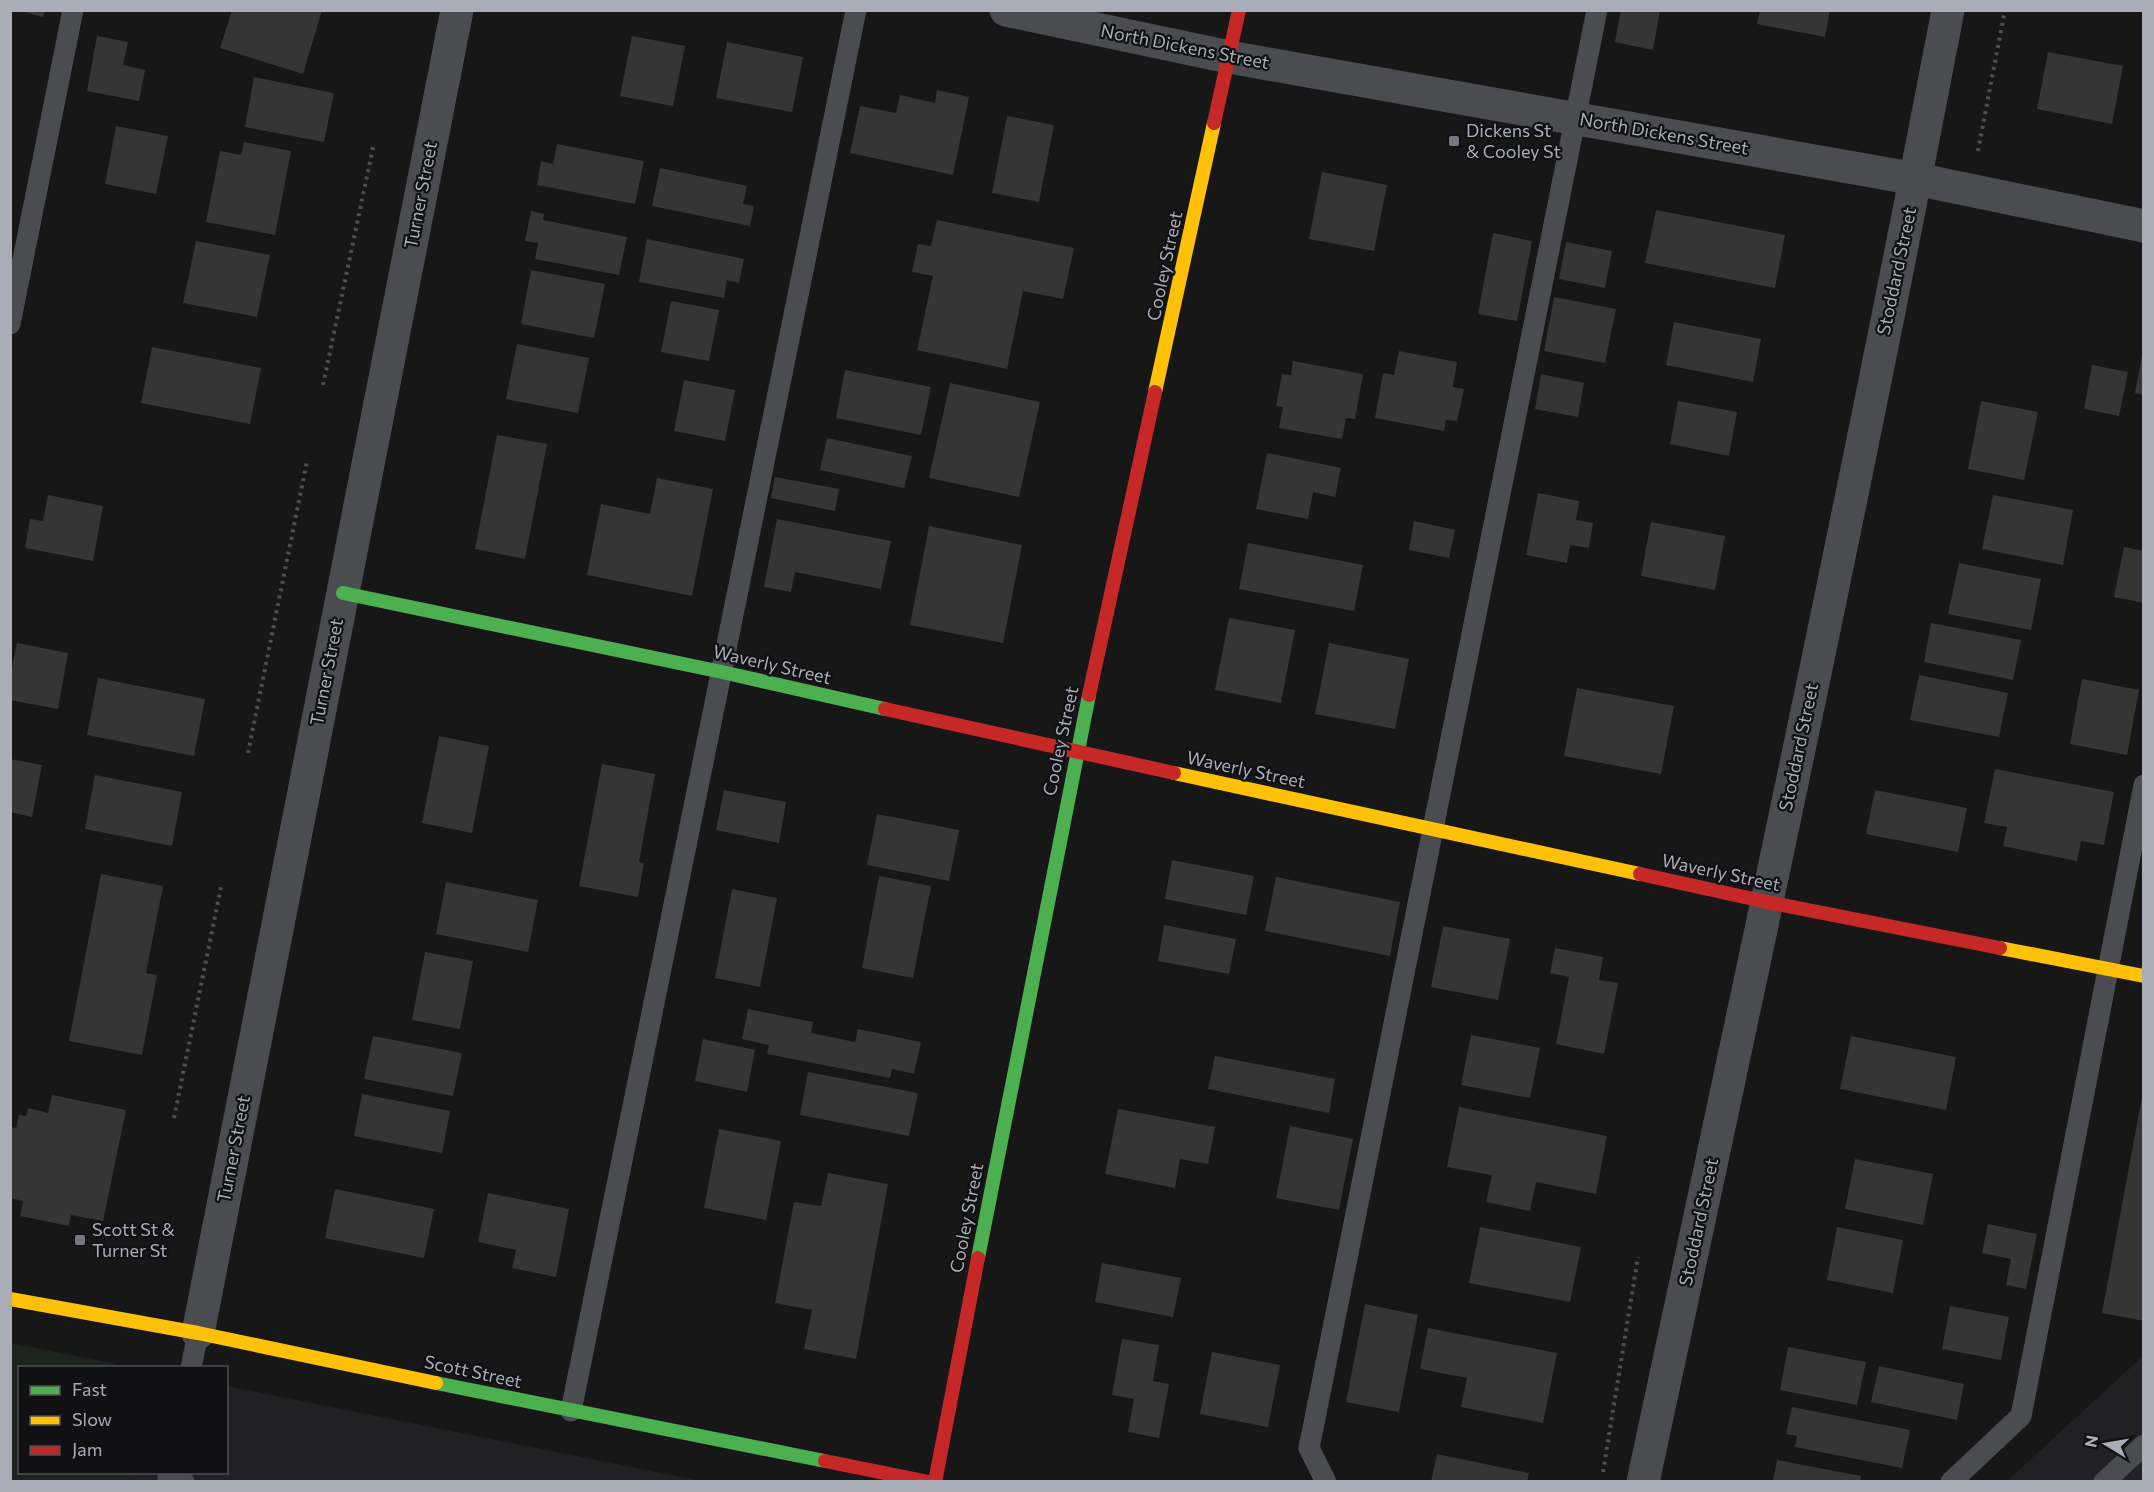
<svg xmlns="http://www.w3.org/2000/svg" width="2154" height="1492" font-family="Commissioner,sans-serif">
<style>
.built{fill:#212123}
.green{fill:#1d241e}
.building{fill:#353536}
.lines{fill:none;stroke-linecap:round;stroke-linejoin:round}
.path{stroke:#4d4e52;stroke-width:4;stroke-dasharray:3 4.5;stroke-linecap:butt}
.lane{stroke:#4b4c50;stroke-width:21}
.street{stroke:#4b4c50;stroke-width:33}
.fast{stroke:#4caf50;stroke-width:14}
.slow{stroke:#ffc107;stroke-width:14}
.jam{stroke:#c62828;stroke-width:14}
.poi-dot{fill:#757880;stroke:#111113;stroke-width:2}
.labels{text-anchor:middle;stroke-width:4.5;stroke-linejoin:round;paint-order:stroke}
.street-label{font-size:18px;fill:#a8adb8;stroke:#111113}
.poi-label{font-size:18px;fill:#a8adb8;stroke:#111113;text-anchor:start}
</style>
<rect width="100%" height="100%" fill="#171717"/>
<g class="built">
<polygon points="2143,1356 2143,1481 2007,1481"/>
<polygon points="227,1386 701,1481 128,1482 130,1473 226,1472"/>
</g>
<polygon class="green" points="10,1343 112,1363 118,1367 20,1368 20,1472 130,1473 128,1481 11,1481"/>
<g class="building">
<polygon points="17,10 45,10 43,17"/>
<polygon points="232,10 322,10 303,74 220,48"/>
<polygon points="1621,10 1660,10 1653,50 1615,42"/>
<polygon points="1760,10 1830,10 1825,37 1757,24"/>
<polygon points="97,36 128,42 123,65 145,70 139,101 87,91"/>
<polygon points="632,36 685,46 673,106 620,96"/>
<polygon points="727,42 803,57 792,112 716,98"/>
<polygon points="2048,52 2123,66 2112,124 2037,109"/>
<polygon points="254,77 334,93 324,142 245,127"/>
<polygon points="937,90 969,97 953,175 850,153 860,106 896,113 900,95 935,103"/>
<polygon points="1007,116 1054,125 1039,202 992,193"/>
<polygon points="116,126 168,136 156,194 105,184"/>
<polygon points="244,142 291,151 275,235 206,222 220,151 241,155"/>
<polygon points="557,144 644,161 635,204 537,185 541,161 553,164"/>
<polygon points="660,168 747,186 743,204 754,206 750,226 652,206"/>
<polygon points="1322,172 1387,185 1374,251 1309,239"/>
<polygon points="1656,210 1785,235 1775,288 1645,263"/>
<polygon points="531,211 544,214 543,220 627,237 619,275 535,259 538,243 525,241"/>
<polygon points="937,220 1074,248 1063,299 1023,291 1007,369 917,350 933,276 912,272 918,244 931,246"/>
<polygon points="1493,233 1532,241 1517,321 1478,314"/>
<polygon points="647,239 744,259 739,283 727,280 724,298 639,282"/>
<polygon points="196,241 270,255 257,317 183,303"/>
<polygon points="1566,242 1612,251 1605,288 1559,279"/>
<polygon points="531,270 605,284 594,338 521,324"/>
<polygon points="1554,297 1616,309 1605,363 1544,351"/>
<polygon points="671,301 719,310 709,361 661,352"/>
<polygon points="1674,322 1761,339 1753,382 1666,365"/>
<polygon points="517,344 589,358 578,413 506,399"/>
<polygon points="152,347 261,368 250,424 141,403"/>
<polygon points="1399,351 1457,362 1453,387 1464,389 1457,421 1446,420 1444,431 1375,418 1383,373 1394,375"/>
<polygon points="2142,356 2144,356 2144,395 2135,393"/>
<polygon points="1293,361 1363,374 1355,419 1346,418 1342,439 1279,428 1283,407 1276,406 1282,374 1291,375"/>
<polygon points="2092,365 2128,372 2119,416 2084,409"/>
<polygon points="845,370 931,387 921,435 836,418"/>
<polygon points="1541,374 1584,383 1578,417 1535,409"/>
<polygon points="684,380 735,390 725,441 674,431"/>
<polygon points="950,383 1040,402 1019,497 929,478"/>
<polygon points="1678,401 1737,412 1729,456 1670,444"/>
<polygon points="1981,401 2038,412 2024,480 1968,469"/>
<polygon points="497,435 547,444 525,559 475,549"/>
<polygon points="827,438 912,456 904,488 820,470"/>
<polygon points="1267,453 1341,468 1335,497 1313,492 1308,519 1256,509"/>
<polygon points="775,477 839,489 835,511 771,498"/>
<polygon points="657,478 713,489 692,596 587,575 601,504 650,514"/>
<polygon points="1538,493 1579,501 1576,520 1593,523 1589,548 1570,545 1567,563 1526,555"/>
<polygon points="48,495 103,506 93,561 25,548 30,519 43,521"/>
<polygon points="1993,495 2073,510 2063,565 1982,549"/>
<polygon points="777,519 891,541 881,589 795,572 791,592 764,587"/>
<polygon points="1414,521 1455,530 1449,558 1409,550"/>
<polygon points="1651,522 1725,536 1715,590 1641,576"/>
<polygon points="929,526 1022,545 1003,643 910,625"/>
<polygon points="1248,543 1363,565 1354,611 1239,589"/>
<polygon points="2124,547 2144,551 2144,603 2114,597"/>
<polygon points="1959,563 2041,579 2031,630 1948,614"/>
<polygon points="1229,618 1295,630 1281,703 1215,690"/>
<polygon points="1931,623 2021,640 2013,680 1924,662"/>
<polygon points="17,643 68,653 58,709 10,700 10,677"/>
<polygon points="1329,643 1409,659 1395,729 1315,714"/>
<polygon points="1919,675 2008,693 1999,737 1910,720"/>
<polygon points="98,678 205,699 194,756 87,735"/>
<polygon points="2082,679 2139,690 2127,755 2070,744"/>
<polygon points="1577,688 1674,706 1661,774 1564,756"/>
<polygon points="439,736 489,746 472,833 422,823"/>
<polygon points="10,759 42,765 32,817 10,812"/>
<polygon points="602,764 655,774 639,862 644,863 638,897 579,886"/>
<polygon points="1995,769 2114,792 2104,845 2081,841 2077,861 2003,846 2007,827 1984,823"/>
<polygon points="95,775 182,792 172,846 85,829"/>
<polygon points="724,790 786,802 779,843 716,830"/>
<polygon points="1875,790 1967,808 1958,852 1866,834"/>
<polygon points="877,814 959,830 949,881 867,865"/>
<polygon points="1172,860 1254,876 1246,915 1165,899"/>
<polygon points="101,874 163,886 146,973 157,975 142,1055 69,1041"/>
<polygon points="879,876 931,886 913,978 862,968"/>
<polygon points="1276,877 1400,902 1390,956 1265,931"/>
<polygon points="446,882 538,900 528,952 436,934"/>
<polygon points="732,889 777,898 760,987 715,978"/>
<polygon points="1164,925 1236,939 1229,974 1158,961"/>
<polygon points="1443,926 1510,939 1498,1000 1431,987"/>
<polygon points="1555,948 1603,957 1599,980 1618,983 1604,1054 1556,1044 1569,977 1550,973"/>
<polygon points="425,952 473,961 460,1029 412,1020"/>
<polygon points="748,1009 813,1022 811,1033 855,1042 858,1029 921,1042 914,1074 892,1069 890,1078 767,1054 769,1045 742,1039"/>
<polygon points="1471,1035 1540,1048 1530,1098 1461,1085"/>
<polygon points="373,1036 462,1053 453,1096 364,1079"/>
<polygon points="1851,1036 1956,1057 1946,1110 1840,1089"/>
<polygon points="703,1039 755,1050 747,1092 695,1081"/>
<polygon points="1215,1056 1335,1079 1329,1113 1208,1089"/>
<polygon points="808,1072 918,1093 909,1136 800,1115"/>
<polygon points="362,1094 450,1111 442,1153 354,1136"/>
<polygon points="52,1095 126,1110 103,1221 71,1215 69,1226 20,1216 23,1201 10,1198 10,1127 16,1128 19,1115 26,1116 28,1108 48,1113"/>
<polygon points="2142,1097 2144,1097 2144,1321 2102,1313"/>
<polygon points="1459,1107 1607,1136 1596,1194 1536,1182 1530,1211 1486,1202 1492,1175 1447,1167"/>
<polygon points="1118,1109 1215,1127 1208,1164 1180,1159 1175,1188 1105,1174"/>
<polygon points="1290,1126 1353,1139 1339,1210 1276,1198"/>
<polygon points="719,1129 781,1141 766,1220 704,1208"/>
<polygon points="1855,1159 1933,1174 1923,1225 1845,1209"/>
<polygon points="828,1173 888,1184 856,1359 804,1349 812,1310 775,1303 794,1202 821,1206"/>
<polygon points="335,1189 434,1209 424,1258 325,1238"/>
<polygon points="488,1193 569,1209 556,1277 512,1268 516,1250 478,1242"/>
<polygon points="1988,1224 2037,1234 2026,1289 2006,1285 2011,1259 1982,1253"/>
<polygon points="1480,1227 1581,1247 1570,1302 1469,1283"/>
<polygon points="1837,1227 1903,1240 1893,1293 1827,1280"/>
<polygon points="1102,1263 1181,1278 1173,1317 1095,1302"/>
<polygon points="1365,1304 1418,1315 1399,1412 1346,1402"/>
<polygon points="1950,1306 2009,1317 2001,1360 1942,1349"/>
<polygon points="1428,1328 1557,1353 1543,1423 1461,1407 1467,1378 1420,1369"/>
<polygon points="1122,1339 1159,1345 1153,1381 1169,1384 1159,1438 1128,1432 1134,1399 1112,1395"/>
<polygon points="1788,1347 1866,1362 1857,1405 1780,1390"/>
<polygon points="1212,1352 1280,1365 1268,1427 1200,1414"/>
<polygon points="1879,1366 1964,1384 1957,1420 1871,1402"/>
<polygon points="1792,1407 1910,1430 1902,1468 1795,1447 1797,1436 1786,1434"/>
<polygon points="1437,1454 1529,1473 1527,1482 1431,1482"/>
<polygon points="1777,1460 1861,1476 1860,1482 1773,1482"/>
</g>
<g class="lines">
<g class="path">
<polyline points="1978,151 2005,10"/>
<polyline points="323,385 374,143"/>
<polyline points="248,753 307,461"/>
<polyline points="174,1118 221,887"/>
<polyline points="1603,1472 1638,1257"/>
</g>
<g class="lane">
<polyline points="10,324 73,10"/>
<polyline points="191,1368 198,1333"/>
<polyline points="571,1411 856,10"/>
<polyline points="168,1478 184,1482"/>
<polyline points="1326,1482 1309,1448 1597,10"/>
<polyline points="1951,1482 2021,1416 2144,785"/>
<polyline points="2104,1482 2144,1445"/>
</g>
<g class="street">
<polyline points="1006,10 1229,57 1916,179 2144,226"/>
<polyline points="198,1333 457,10"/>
<path d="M1643,1482C1748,992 1854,502 1948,10"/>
</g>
<g class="fast">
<polyline points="343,593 722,672 885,709"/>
<polyline points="978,1258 1089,695"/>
<polyline points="436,1383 825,1461"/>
</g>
<g class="slow">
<polyline points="1155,392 1214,123"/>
<polyline points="1174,773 1640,874"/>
<polyline points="2000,948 2144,976"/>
<polyline points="10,1299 198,1333 436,1383"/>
</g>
<g class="jam">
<polyline points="1214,123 1239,10"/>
<polyline points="1089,695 1155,392"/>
<polyline points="885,709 1174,773"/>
<polyline points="1640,874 1767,902 2000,948"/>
<polyline points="825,1461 929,1482"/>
<polyline points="935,1482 978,1258"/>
</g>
</g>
<g class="poi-dot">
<rect x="1448" y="135" width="12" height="12" rx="3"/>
<rect x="74" y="1234" width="12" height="12" rx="3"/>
</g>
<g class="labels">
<g class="street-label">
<text transform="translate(1185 47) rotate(11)" y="6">North Dickens Street</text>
<text transform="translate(1664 134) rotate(10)" y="6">North Dickens Street</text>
<text transform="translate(421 195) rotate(-79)" y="6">Turner Street</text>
<text transform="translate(1165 266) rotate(-78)" y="6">Cooley Street</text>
<text transform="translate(1897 271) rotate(-78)" y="6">Stoddard Street</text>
<text transform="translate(772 665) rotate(13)" y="6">Waverly Street</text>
<text transform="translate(327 672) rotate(-79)" y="6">Turner Street</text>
<text transform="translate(1061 741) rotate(-78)" y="6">Cooley Street</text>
<text transform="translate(1799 747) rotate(-78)" y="6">Stoddard Street</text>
<text transform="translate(1246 770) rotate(12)" y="6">Waverly Street</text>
<text transform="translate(1721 873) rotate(12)" y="6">Waverly Street</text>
<text transform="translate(234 1149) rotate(-79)" y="6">Turner Street</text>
<text transform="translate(967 1218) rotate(-79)" y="6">Cooley Street</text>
<text transform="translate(1699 1222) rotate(-78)" y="6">Stoddard Street</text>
<text transform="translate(473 1372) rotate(12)" y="6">Scott Street</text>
</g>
<g class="poi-label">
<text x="1466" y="137">Dickens St<tspan x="1466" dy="21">&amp; Cooley St</tspan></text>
<text x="92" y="1236">Scott St &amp;<tspan x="92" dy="21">Turner St</tspan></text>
</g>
</g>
<rect width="2154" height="1492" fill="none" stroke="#a8adb8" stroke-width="24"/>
<rect x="18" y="1366" width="210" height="108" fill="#111113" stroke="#4d4f55" stroke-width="1.5"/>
<rect x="30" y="1386" width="30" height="9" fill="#4caf50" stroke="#4d4f55" stroke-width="1.5"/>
<text x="72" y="1396" font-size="18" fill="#a8adb8">Fast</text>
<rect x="30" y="1416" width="30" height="9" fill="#ffc107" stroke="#4d4f55" stroke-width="1.5"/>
<text x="72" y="1426" font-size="18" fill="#a8adb8">Slow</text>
<rect x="30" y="1446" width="30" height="9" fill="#c62828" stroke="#4d4f55" stroke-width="1.5"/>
<text x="72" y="1456" font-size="18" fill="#a8adb8">Jam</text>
<g transform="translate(2106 1444) rotate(281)" stroke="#111113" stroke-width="4.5" paint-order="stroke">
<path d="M0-4.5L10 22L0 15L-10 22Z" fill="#a8adb8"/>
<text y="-9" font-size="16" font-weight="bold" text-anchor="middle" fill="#a8adb8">N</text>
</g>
</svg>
